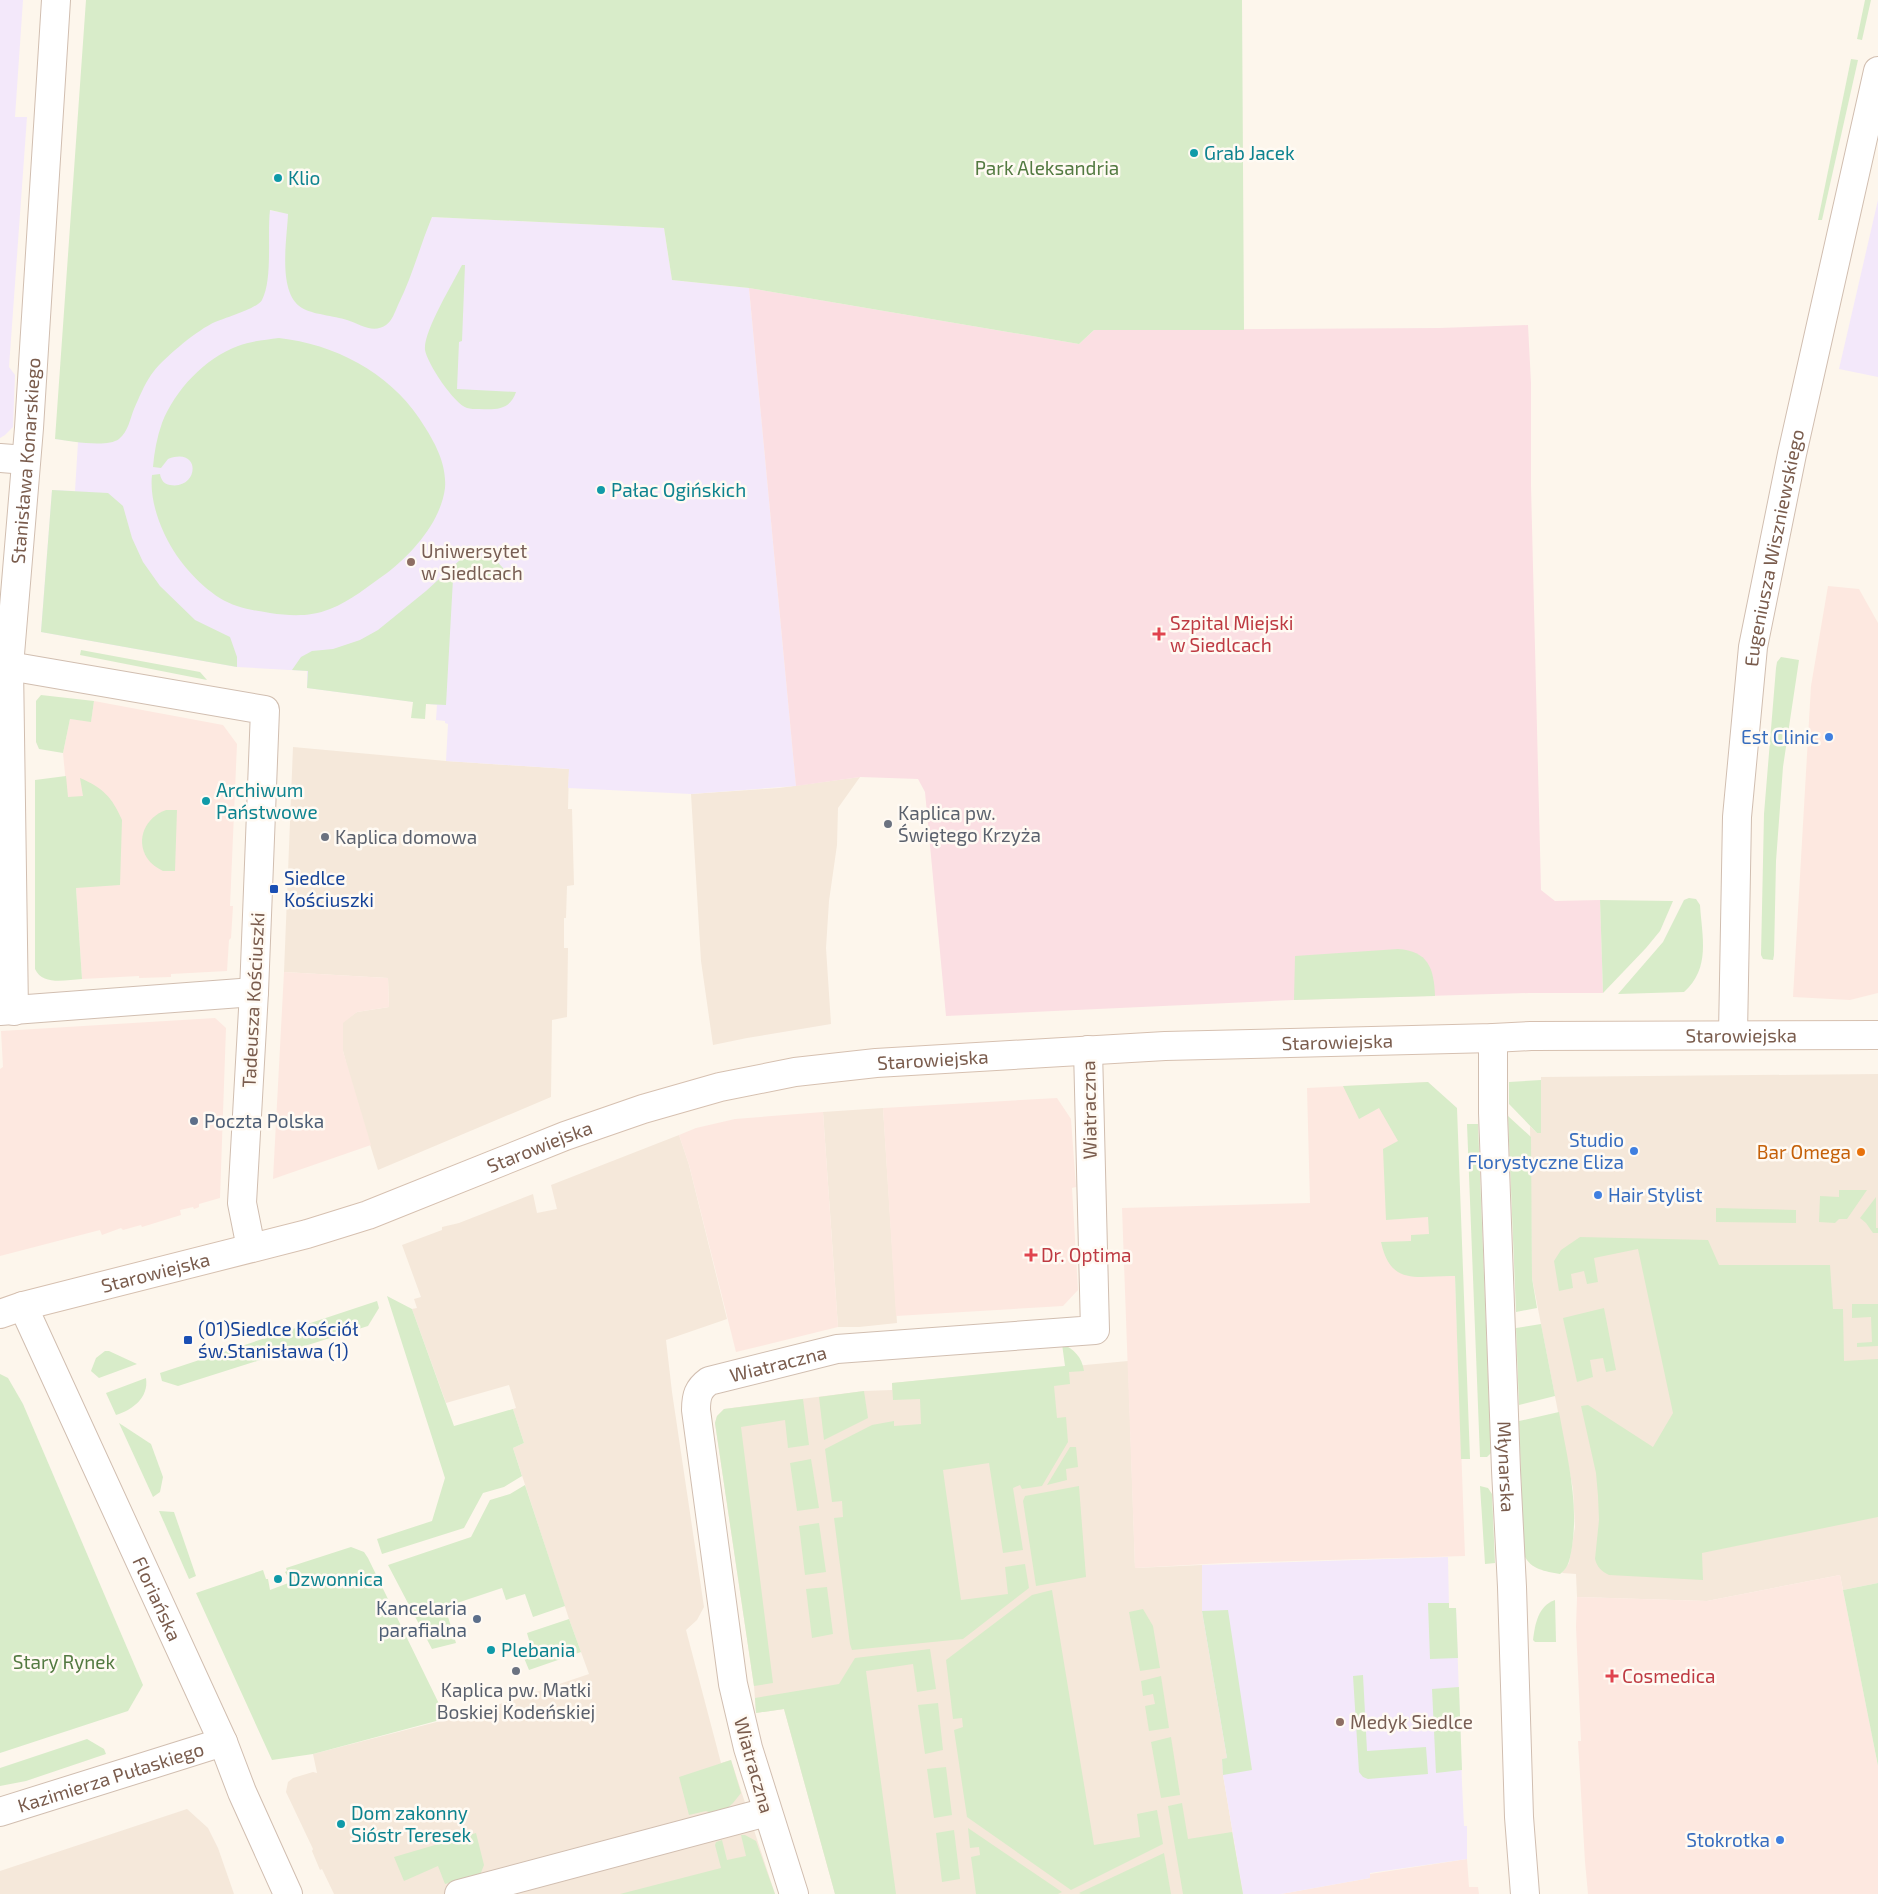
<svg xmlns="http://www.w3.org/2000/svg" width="1878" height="1894" font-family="'Exo 2',sans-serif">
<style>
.residential{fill:#f5e8da}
.commercial{fill:#fde8e0}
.education{fill:#f3e8fa}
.medical{fill:#fbdfe3}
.green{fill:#d8ecc9}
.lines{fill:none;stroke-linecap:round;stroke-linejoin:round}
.minor-casing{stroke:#d1beb0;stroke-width:30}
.tertiary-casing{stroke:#d1beb0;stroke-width:30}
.secondary-casing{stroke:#d6c0b0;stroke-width:30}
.minor{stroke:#fff;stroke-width:28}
.tertiary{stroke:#fff;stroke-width:28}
.secondary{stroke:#fff;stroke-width:28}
.culture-dot{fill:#0f9aa8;stroke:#fffaf3;stroke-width:2}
.education-dot{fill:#8d6e63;stroke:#fffaf3;stroke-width:2}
.health-dot{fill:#e0444e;stroke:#fffaf3;stroke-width:2}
.shop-dot{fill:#3f7fe0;stroke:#fffaf3;stroke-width:2}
.worship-dot{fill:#6b7280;stroke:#fffaf3;stroke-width:2}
.transit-dot{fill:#1a4fb4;stroke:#fffaf3;stroke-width:2}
.service-dot{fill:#5c6f8a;stroke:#fffaf3;stroke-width:2}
.food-dot{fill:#e8710a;stroke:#fffaf3;stroke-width:2}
.labels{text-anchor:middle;stroke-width:5;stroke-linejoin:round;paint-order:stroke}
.culture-label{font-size:19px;fill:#0d838f;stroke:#fffaf3;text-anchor:start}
.park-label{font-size:19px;fill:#537a41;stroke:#fffaf3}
.street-label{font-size:19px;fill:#7a5c4d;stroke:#fffaf3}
.education-label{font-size:19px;fill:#785e54;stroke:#fffaf3;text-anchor:start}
.health-label{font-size:19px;fill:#be3a42;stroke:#fffaf3;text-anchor:start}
.shop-label{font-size:19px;fill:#366cbe;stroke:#fffaf3;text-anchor:end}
.worship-label{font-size:19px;fill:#5b616d;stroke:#fffaf3;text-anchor:start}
.transit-label{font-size:19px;fill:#164399;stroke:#fffaf3;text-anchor:start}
.service-label{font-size:19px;fill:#4e5e75;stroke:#fffaf3;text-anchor:start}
.food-label{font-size:19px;fill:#c56008;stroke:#fffaf3;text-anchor:end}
</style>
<rect width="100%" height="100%" fill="#fdf6ec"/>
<g class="residential">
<polygon points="293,747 446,761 569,769 568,809 572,809 574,885 567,886 566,918 564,918 564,948 568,948 567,1017 552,1020 551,1097 378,1170 355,1097 343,1051 343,1022 357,1012 389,1007 388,978 284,972"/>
<polygon points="860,777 838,808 837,845 829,901 826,948 831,1024 747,1038 713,1045 701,961 691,794 779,788"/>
<polygon points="1878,1074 1878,1583 1843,1590 1840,1575 1707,1601 1577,1597 1576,1574 1562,1573 1569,1563 1575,1527 1573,1489 1532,1278 1530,1126 1537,1133 1541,1133 1541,1077"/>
<polygon points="883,1108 897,1323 859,1327 838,1327 823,1112"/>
<polygon points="679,1135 689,1165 727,1319 666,1340 672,1392 704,1607 697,1620 686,1630 721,1763 731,1760 775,1894 334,1894 322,1869 320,1870 312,1851 313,1849 286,1792 288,1782 293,1778 313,1772 317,1773 313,1754 479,1711 589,1674 569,1619 513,1448 524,1443 513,1409 516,1408 509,1385 446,1403 412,1309 417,1308 414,1299 421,1297 402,1245 442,1230 442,1227 459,1223 533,1194 537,1213 557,1209 551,1185"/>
<polygon points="1128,1361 1135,1568 1202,1565 1202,1611 1227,1758 1223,1775 1243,1894 835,1894 784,1709 756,1713 754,1686 715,1423 717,1416 724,1409 864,1391 892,1390 892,1383"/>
<polygon points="187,1809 208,1828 218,1848 234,1894 0,1894 0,1871"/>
</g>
<g class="commercial">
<polygon points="1828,586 1859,589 1878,623 1878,993 1850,1000 1793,997 1811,686"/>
<polygon points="94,701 223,725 237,744 230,906 233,906 231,938 229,940 227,971 171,974 171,977 139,978 139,976 82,979 76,888 63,753 70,719 91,721"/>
<polygon points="284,972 388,978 389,1007 357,1012 343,1023 343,1051 371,1145 273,1179"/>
<polygon points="215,1018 226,1028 220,1198 199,1204 199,1207 194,1209 193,1207 180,1210 181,1215 142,1227 141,1225 123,1230 121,1228 102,1235 100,1230 0,1256 0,1069 3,1067 1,1031"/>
<polygon points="1428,1082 1455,1276 1465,1556 1224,1563 1135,1568 1122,1208 1310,1203 1307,1088"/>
<polygon points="1057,1098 1071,1119 1076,1187 1072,1188 1078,1290 1063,1306 896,1316 883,1108"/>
<polygon points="823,1112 838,1327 736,1352 689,1165 679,1135 696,1128 735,1119"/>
<polygon points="1840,1575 1878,1766 1878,1894 1588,1894 1585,1862 1578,1741 1581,1741 1576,1627 1577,1597 1707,1601"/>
<polygon points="1467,1859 1469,1887 1478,1887 1479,1894 1281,1894 1370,1878 1370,1874"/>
</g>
<g class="education">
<polygon points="0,0 23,0 15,117 27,117 9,367 15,375 13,427 5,435 0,438"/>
<polygon points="1878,200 1878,377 1839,369"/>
<polygon points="269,210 278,212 429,224 432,217 664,228 672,280 749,288 796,786 691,794 568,788 569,769 446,761 448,724 445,723 445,721 436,720 437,705 307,688 307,671 237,667 41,632 52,490 75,491 78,442 55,439"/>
<polygon points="1448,1557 1449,1608 1456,1608 1462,1783 1464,1826 1467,1826 1467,1859 1370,1873 1370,1878 1281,1894 1243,1894 1223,1775 1222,1759 1227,1758 1202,1611 1202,1565"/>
</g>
<polygon class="medical" points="749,288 1079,344 1094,330 1439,328 1528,325 1531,383 1531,486 1541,890 1555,901 1600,900 1603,993 1529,993 1294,1000 946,1016 925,792 918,779 860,777 796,786"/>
<g class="green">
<path d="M86,0H1242L1244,330H1094L1079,344L749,288L672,280L664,228L432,217C420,246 412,277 398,305C395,312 392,321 386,325C373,334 360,324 347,320C335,316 311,314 302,308C277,293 287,240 288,214L270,210C267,234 273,279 262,300C257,309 223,318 211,324C194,333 162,359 151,375C144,385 139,398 134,409C130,419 128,432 119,439C107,448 70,441 55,439Z"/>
<polygon points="1865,0 1871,0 1862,40 1857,39"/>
<polygon points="1851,59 1858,60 1822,220 1818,220"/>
<path d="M462,265H465L462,341L459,342L457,389L516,392C510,410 496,410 479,409C475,409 470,409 467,408C454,404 427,363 425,350C423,332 453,283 462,265Z"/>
<path d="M279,338C334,344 388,372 419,418C433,439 447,462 445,488C441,521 413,553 387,573C368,586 351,601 330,609C310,617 291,616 270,613C259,611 248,610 237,606C214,599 190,575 177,556C162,534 149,502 152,475L160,474C161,480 164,484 170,485C199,490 202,446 168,459L161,468L153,467C154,453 157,437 162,423C175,390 205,358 238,346C251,341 265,340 279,338Z"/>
<polygon points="52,490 108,493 123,506 132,538 143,562 160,586 195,620 230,637 237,657 237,667 41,632"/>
<polygon points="469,557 493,557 503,568 508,581 500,580 500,582 453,579 446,705 426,704 425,719 411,718 413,702 307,688 308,671 292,670 301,657 312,651 333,649 360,640 378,630 426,591 460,560"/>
<polygon points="81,650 200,672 207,680 80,655"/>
<polygon points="1781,657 1799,660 1783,767 1776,861 1774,955 1773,960 1763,959 1761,955 1764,814 1776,668 1777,662"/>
<polygon points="41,695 94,701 91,722 70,719 63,753 39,749 36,742 36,701"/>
<path d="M66,776L68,797L83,796L80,778C103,788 112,797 122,820L120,885L76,888L82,979C66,980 43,986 35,969V780Z"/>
<path d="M166,810H177L175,871H163C157,868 151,864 147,858C135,839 146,817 166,810Z"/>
<path d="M1689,898L1696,899L1700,905C1702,937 1711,968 1684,992L1618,994L1663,942L1684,900Z"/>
<polygon points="1600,900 1673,901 1660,931 1646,948 1603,993"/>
<path d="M1398,949C1428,951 1434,968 1435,996L1294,1000L1295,956Z"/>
<polygon points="1541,1080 1541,1133 1537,1133 1509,1104 1509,1082"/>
<path d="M1428,1082L1457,1108L1470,1459H1461L1455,1276C1419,1275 1391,1288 1381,1242L1411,1241V1235L1429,1234L1428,1217L1386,1220L1383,1149L1398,1141L1379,1108L1359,1119L1343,1086Z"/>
<polygon points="1508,1116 1531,1137 1532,1278 1537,1308 1516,1312"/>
<polygon points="1467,1124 1478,1124 1491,1453 1487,1457 1480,1457"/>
<polygon points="1839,1190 1867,1190 1847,1219 1839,1219 1835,1223 1819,1222 1820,1196 1839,1197"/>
<polygon points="1876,1197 1876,1228 1878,1228 1878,1233 1873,1233 1866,1223 1860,1218"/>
<polygon points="1716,1208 1796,1210 1796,1223 1716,1222"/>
<path d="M1580,1237L1708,1240L1719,1265H1830L1833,1309H1843L1844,1361L1878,1359V1517L1702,1553L1703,1580L1609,1575C1601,1571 1597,1567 1595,1559L1599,1520L1598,1496L1596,1473L1581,1406L1588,1405L1653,1447L1673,1413L1638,1249L1594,1258L1598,1282L1587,1284L1584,1271L1571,1274L1573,1288L1559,1291L1554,1261L1561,1250Z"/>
<polygon points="387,1296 412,1309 454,1426 513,1409 524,1443 513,1448 522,1476 504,1487 483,1493 464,1528 382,1554 377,1539 432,1521 445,1478"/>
<polygon points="377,1301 379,1308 368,1326 178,1386 162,1381 160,1373"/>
<polygon points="1852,1304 1878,1304 1878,1346 1857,1347 1857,1343 1872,1342 1871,1317 1852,1318"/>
<polygon points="1604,1308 1616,1370 1606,1372 1603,1358 1590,1360 1593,1377 1577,1382 1563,1318"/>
<polygon points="1541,1324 1555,1396 1519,1405 1516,1328"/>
<path d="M1062,1344C1074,1349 1082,1357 1084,1371L1069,1372L1070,1384L1054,1386L1057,1418L1066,1417L1068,1442L1042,1486L1022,1489L1020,1485L1013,1488L1023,1550L1003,1553L989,1463L943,1470L961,1600L1008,1594L1005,1567L1025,1564L1029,1588L963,1639L852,1650L850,1644L834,1518L843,1517L842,1501L832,1502L825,1449L872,1425L894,1421V1426L921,1424L920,1399L893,1400L892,1383L1065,1366Z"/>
<polygon points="105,1351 109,1351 137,1364 99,1378 91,1371 96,1358"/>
<polygon points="0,1374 8,1378 23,1404 143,1685 128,1711 0,1753"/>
<path d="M146,1378C149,1398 132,1410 116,1415L106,1393Z"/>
<polygon points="864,1391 868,1418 824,1440 819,1397"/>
<polygon points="803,1399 809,1445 788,1448 785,1420 741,1427 773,1683 754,1686 715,1423 717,1416 724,1409"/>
<path d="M1559,1412C1567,1457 1579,1501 1572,1547C1570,1558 1569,1568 1560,1574C1545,1571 1531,1570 1524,1555L1519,1421Z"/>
<polygon points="119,1423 151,1444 163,1477 160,1492 153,1497"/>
<polygon points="1070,1447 1076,1447 1078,1467 1066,1469 1067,1480 1047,1485"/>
<polygon points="811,1459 819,1508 797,1511 790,1463"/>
<polygon points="525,1485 565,1606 533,1617 525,1594 506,1600 502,1588 445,1607 456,1643 432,1649 388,1565 471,1537 490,1500 510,1494"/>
<polygon points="1079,1486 1086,1577 1036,1586 1023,1501 1025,1496"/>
<polygon points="1480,1486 1488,1488 1492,1494 1495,1563 1485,1564"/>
<polygon points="159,1511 174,1512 196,1576 189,1579"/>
<polygon points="819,1523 826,1572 805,1575 799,1526"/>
<polygon points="351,1547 364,1552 368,1558 444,1714 440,1720 313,1754 272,1760 196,1593 263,1570 266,1579 268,1579 270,1590 291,1582 285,1572 287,1571 286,1568"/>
<polygon points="1878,1583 1878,1766 1843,1590"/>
<polygon points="827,1587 833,1634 812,1638 806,1589"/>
<polygon points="1052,1590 1094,1845 1140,1837 1137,1814 1157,1810 1163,1844 1071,1890 967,1817 954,1730 963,1727 962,1718 953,1719 946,1660 1032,1595"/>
<path d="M1555,1600L1556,1642H1535L1533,1640C1535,1624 1538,1606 1555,1600Z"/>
<polygon points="1428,1603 1449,1603 1449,1608 1456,1608 1458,1658 1430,1659"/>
<polygon points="1143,1609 1153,1626 1160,1668 1140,1671 1129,1612"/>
<polygon points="1228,1610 1252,1770 1223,1775 1222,1759 1227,1758 1202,1611"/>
<polygon points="569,1619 581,1652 529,1670 524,1658 533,1654 527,1633"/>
<polygon points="930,1649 936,1689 917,1692 913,1664 866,1671 896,1894 835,1894 784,1709 756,1713 755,1698 839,1684 855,1658"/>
<polygon points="1363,1675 1367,1751 1426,1747 1428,1774 1368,1779 1363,1777 1359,1772 1353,1676"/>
<polygon points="1161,1676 1169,1728 1149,1731 1145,1706 1155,1704 1153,1694 1143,1696 1141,1681"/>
<polygon points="1459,1687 1462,1770 1436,1773 1432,1689"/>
<polygon points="938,1703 943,1750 925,1754 918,1705"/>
<polygon points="1171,1737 1180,1795 1161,1798 1151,1742"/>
<polygon points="87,1739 104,1749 106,1754 26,1781 0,1786 0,1768"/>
<polygon points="731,1760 741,1793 733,1803 722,1813 717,1815 706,1811 689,1815 679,1777"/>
<polygon points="946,1767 952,1815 934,1818 927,1769"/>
<polygon points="1182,1803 1188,1839 1232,1832 1243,1894 1183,1894 1168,1806"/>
<polygon points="968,1828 1062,1892 1058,1894 976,1894 971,1857 980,1855 979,1847 970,1848"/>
<polygon points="954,1830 960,1879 942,1882 936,1833"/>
<polygon points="476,1833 484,1865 480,1875 445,1884 438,1866 404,1881 394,1857"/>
<polygon points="741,1835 745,1835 756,1841 775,1894 620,1894 721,1868 715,1845 716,1842 722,1840 727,1860 746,1856"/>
<polygon points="1164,1853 1171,1894 1081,1894 1079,1893"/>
</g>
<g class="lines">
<g class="minor-casing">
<g id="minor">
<polyline points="0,458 26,460"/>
<polyline points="9,666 265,710 254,992 242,1203 251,1248"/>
<polyline points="0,1011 254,992"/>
<path id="s1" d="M14,1011L9,666L29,428L56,0"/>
<path id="s2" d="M1733,1034L1737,817L1753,647L1792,454L1878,71"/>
<path id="s3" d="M1493,1038V1113L1506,1470L1512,1587L1519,1817L1525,1894"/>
<path id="s4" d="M0,1812L223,1742"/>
<polyline points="459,1894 767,1812"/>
<path id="s5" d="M794,1894L748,1748L733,1684L696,1410C696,1396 698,1389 709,1381L837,1349L1095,1330L1088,1050"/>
</g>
</g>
<g class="tertiary-casing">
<g id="tertiary">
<path id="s6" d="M23,1306L223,1742L242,1792L288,1894"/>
</g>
</g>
<g class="secondary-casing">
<g id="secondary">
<path id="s7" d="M0,1314L23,1306L307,1234L368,1215L565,1136L643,1109L720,1087L795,1072L876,1063L1165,1046L1493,1038L1531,1036L1878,1035"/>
</g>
</g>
<use href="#minor" class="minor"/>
<use href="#tertiary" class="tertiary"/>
<use href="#secondary" class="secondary"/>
</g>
<g class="culture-dot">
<circle cx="1194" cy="153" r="5"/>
<circle cx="278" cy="178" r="5"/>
<circle cx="601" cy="490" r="5"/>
<circle cx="206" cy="801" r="5"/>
<circle cx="278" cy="1579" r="5"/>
<circle cx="491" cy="1650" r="5"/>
<circle cx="341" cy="1824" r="5"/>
</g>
<g class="education-dot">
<circle cx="411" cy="562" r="5"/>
<circle cx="1340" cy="1722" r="5"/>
</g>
<g class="health-dot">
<path d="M1156.5 626.5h5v5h5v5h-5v5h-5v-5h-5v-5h5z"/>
<path d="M1028.5 1247.5h5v5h5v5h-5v5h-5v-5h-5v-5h5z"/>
<path d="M1609.5 1668.5h5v5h5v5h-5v5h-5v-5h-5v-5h5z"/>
</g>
<g class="shop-dot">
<circle cx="1829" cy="737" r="5"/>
<circle cx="1634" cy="1151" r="5"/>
<circle cx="1598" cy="1195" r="5"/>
<circle cx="1780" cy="1840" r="5"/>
</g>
<g class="worship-dot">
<circle cx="888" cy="824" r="5"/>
<circle cx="325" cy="837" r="5"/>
<circle cx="516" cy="1671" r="5"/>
</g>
<g class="transit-dot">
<rect x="269" y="884" width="10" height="10" rx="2.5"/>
<rect x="183" y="1335" width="10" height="10" rx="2.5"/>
</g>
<g class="service-dot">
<circle cx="194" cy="1121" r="5"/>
<circle cx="477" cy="1619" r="5"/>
</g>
<circle class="food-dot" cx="1861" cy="1152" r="5"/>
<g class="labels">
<g class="culture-label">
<text x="1204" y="160">Grab Jacek</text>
<text x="288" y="185">Klio</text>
<text x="611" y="497">Pałac Ogińskich</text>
<text x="216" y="797">Archiwum<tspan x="216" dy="22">Państwowe</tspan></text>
<text x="288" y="1586">Dzwonnica</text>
<text x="501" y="1657">Plebania</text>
<text x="351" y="1820">Dom zakonny<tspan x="351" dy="22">Sióstr Teresek</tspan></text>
</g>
<g class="park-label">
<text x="1047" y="175">Park Aleksandria</text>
<text x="64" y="1669">Stary Rynek</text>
</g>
<g class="street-label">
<text dy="7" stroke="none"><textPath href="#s1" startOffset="551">Stanisława Konarskiego</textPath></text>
<text dy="7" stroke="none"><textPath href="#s2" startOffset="489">Eugeniusza Wiszniewskiego</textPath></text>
<text transform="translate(253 1000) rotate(-87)" y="7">Tadeusza Kościuszki</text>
<text dy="7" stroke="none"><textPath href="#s7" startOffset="1780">Starowiejska</textPath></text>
<text dy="7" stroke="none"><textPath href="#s7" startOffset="1376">Starowiejska</textPath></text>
<text dy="7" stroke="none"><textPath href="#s7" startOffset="971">Starowiejska</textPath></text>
<text transform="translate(1089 1110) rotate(-91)" y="7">Wiatraczna</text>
<text dy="7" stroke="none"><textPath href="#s7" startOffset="566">Starowiejska</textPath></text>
<text dy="7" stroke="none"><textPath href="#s7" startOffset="161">Starowiejska</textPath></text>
<text dy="7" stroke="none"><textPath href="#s5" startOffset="600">Wiatraczna</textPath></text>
<text dy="7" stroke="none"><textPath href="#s3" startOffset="429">Młynarska</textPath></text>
<text dy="7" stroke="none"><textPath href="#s6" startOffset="322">Floriańska</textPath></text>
<text transform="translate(754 1765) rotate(74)" y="7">Wiatraczna</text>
<text dy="7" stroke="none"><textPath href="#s4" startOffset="116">Kazimierza Pułaskiego</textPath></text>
</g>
<g class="education-label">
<text x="421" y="558">Uniwersytet<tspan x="421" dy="22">w Siedlcach</tspan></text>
<text x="1350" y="1729">Medyk Siedlce</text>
</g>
<g class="health-label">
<text x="1170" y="630">Szpital Miejski<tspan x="1170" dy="22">w Siedlcach</tspan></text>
<text x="1041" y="1262">Dr. Optima</text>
<text x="1622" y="1683">Cosmedica</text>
</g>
<g class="shop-label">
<text x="1819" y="744">Est Clinic</text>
<text x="1624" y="1147">Studio<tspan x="1624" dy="22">Florystyczne Eliza</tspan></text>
<text x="1608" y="1202" text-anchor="start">Hair Stylist</text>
<text x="1770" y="1847">Stokrotka</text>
</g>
<g class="worship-label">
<text x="898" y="820">Kaplica pw.<tspan x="898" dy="22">Świętego Krzyża</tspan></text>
<text x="335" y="844">Kaplica domowa</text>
<text x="516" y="1697" text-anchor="middle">Kaplica pw. Matki<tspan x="516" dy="22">Boskiej Kodeńskiej</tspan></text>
</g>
<g class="transit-label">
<text x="284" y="885">Siedlce<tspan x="284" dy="22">Kościuszki</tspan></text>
<text x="198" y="1336">(01)Siedlce Kościół<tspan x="198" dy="22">św.Stanisława (1)</tspan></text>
</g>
<g class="service-label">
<text x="204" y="1128">Poczta Polska</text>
<text x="467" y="1615" text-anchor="end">Kancelaria<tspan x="467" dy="22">parafialna</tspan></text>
</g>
<g class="food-label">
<text x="1851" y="1159">Bar Omega</text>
</g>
</g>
</svg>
